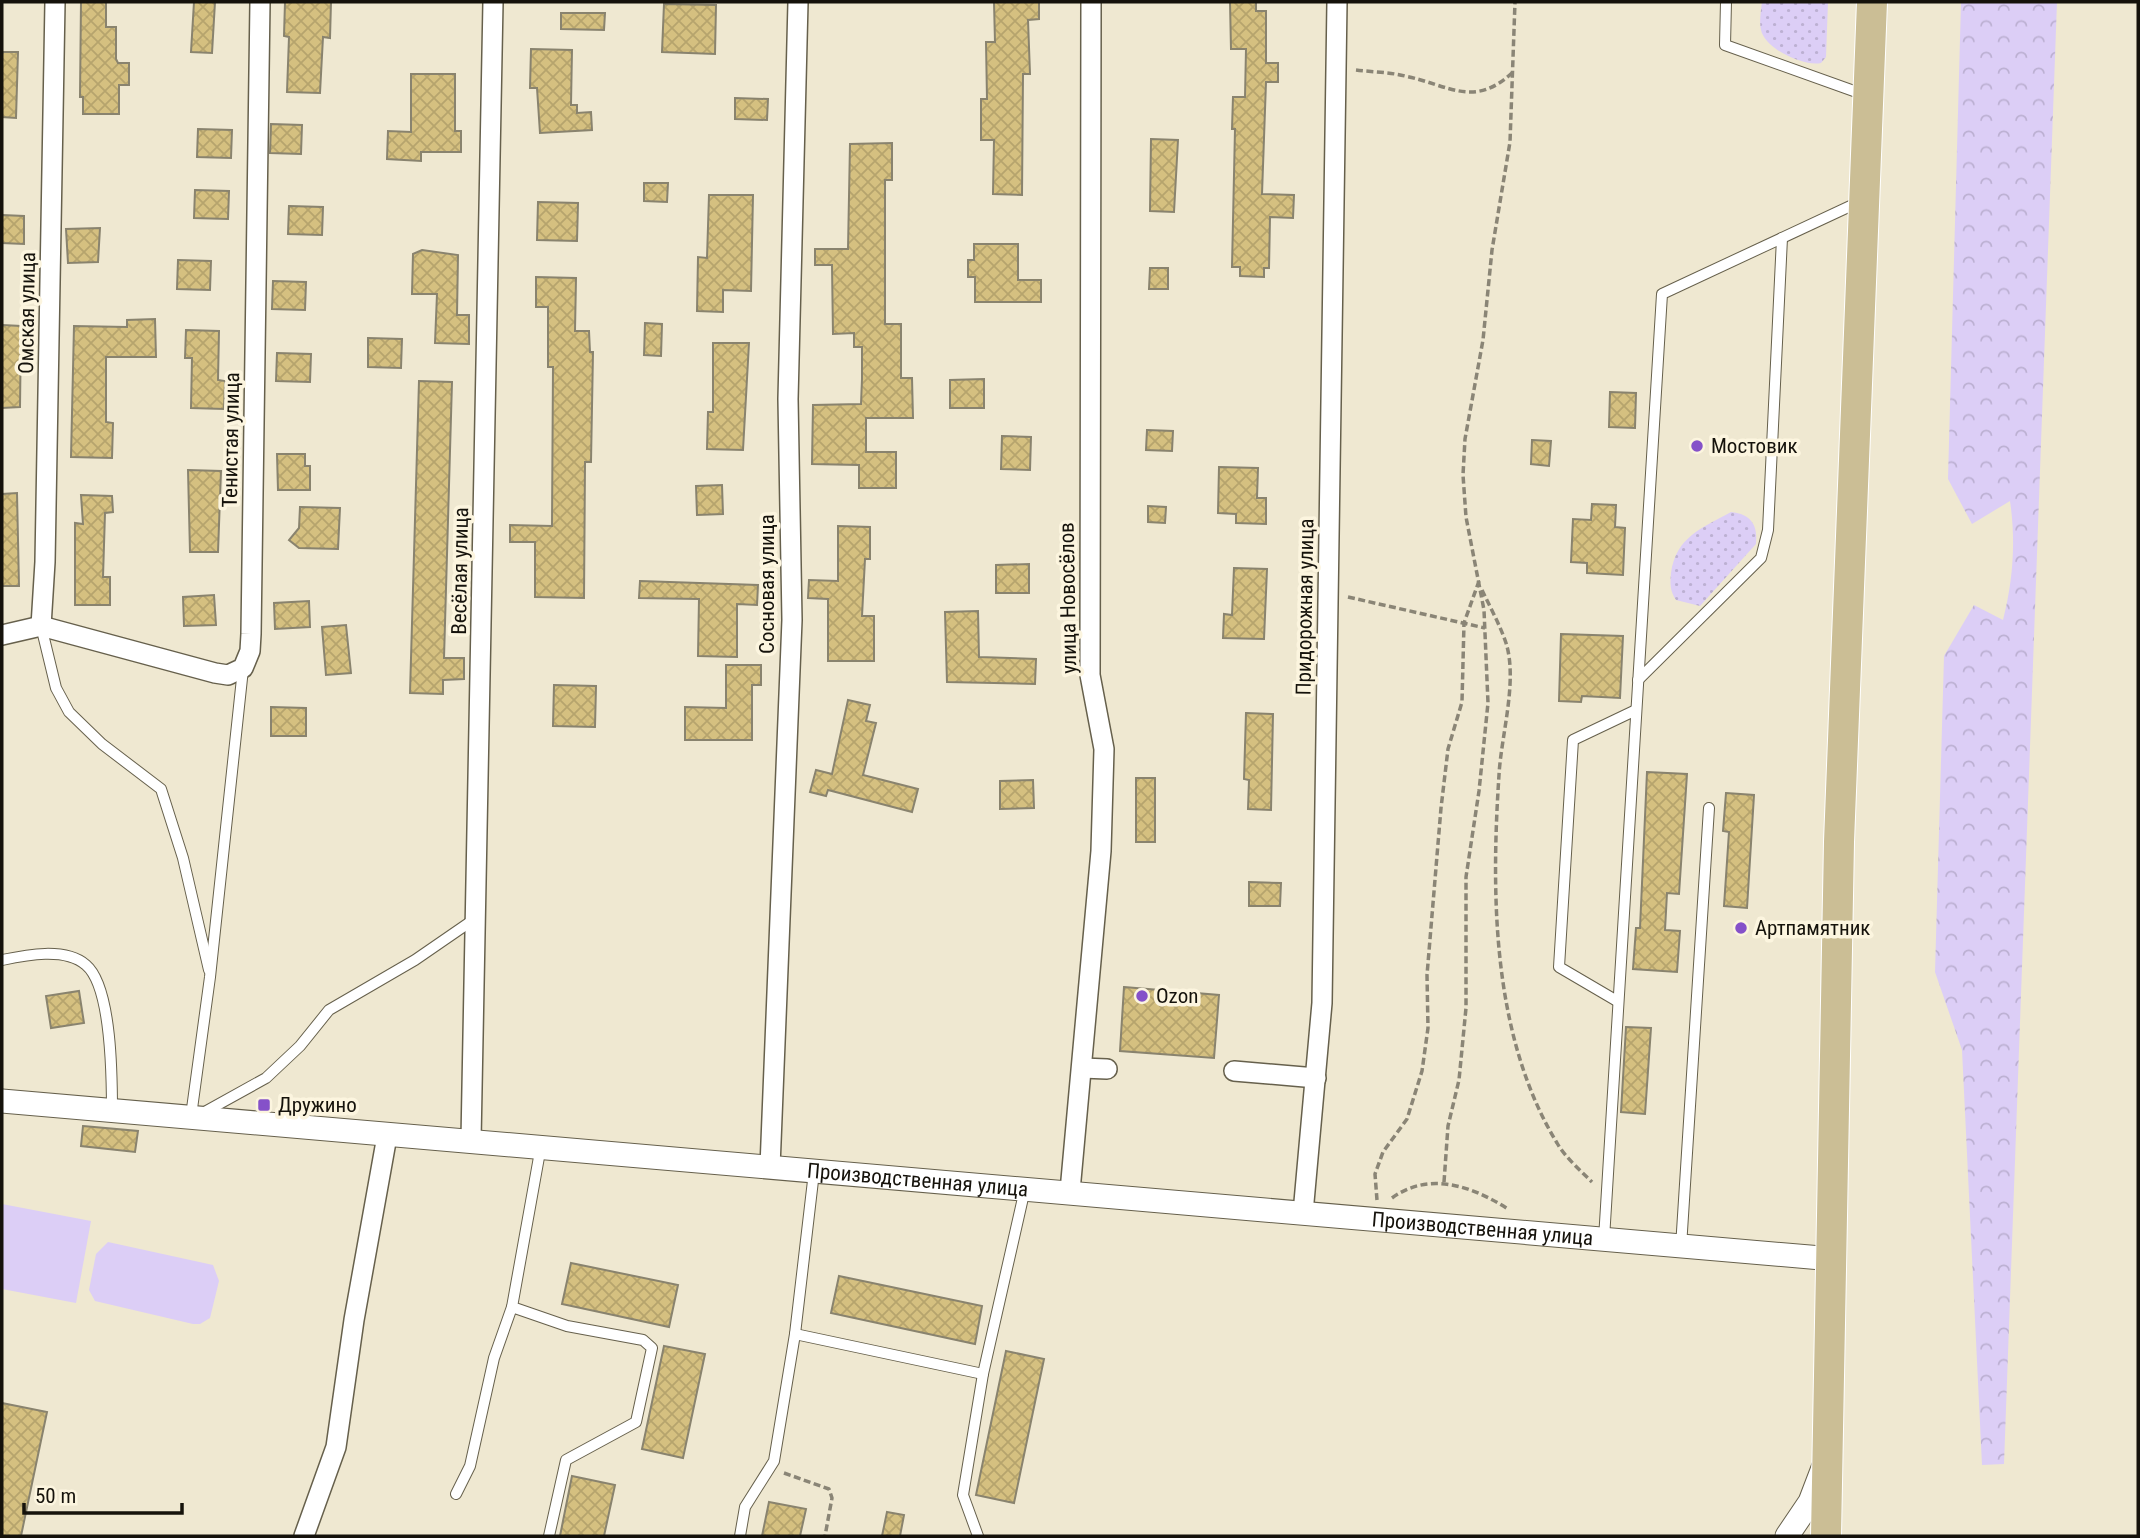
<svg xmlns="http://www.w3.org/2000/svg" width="2140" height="1538" font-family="'Roboto Condensed',sans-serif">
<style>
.grass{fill:url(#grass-dots)}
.forest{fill:url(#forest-crowns)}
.garden{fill:#dccef6}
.building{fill:url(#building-cross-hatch);stroke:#89836e;stroke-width:2}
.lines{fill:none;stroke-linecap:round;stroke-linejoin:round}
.service-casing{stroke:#66604c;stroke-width:12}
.minor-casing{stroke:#66604c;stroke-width:22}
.tertiary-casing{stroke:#66604c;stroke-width:25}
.primary-casing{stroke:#fff;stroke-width:32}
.path{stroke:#8a8576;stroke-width:3.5;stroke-dasharray:7 3.5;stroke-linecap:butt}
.service{stroke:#fff;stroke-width:10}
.minor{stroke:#fff;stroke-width:19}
.tertiary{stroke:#fff;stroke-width:23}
.primary{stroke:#cbbe95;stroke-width:30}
.poi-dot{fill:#8551c9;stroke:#fcf5df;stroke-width:2.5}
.labels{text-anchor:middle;stroke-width:7;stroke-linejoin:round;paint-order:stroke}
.street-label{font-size:21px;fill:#15120b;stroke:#fcf5df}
.poi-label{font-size:21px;fill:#15120b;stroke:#fcf5df;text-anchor:start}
</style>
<defs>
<pattern id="grass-dots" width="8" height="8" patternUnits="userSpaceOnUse" patternTransform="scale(1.75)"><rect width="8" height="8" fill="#dccef6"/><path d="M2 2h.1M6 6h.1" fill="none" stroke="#bcb0d2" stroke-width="1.8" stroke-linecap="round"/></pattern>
<pattern id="forest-crowns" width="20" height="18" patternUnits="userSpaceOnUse" patternTransform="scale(1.75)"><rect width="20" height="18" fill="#dccef6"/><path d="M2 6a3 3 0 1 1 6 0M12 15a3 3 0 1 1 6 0" fill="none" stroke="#bcb0d2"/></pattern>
<pattern id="building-cross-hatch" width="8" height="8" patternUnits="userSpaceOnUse" patternTransform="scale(1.75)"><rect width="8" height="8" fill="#d5c080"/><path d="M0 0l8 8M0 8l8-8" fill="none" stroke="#b6a46d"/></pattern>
</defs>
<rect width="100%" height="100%" fill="#efe8d1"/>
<g class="grass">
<path d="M1762,2H1828L1826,57L1821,63C1804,67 1765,49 1761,30C1759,22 1761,10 1762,2Z"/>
<path d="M1731,512C1751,514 1758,525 1756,544L1700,606L1676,600C1670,591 1670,584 1671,573C1676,537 1702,528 1731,512Z"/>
</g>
<path class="forest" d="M1961,2H2057L2004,1464L1982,1465L1962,1050L1935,972L1944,656L1974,605L2003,620C2013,581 2016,541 2010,501L1972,524L1948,479Z"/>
<g class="garden">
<polygon points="2,1204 91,1221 76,1303 2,1289"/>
<polygon points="108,1242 213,1265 219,1281 210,1318 200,1324 193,1324 95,1301 89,1290 96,1254"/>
</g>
<g class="building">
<polygon points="81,2 106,2 106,27 116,27 116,59 118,63 129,63 129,85 119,85 119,114 83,114 83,97 80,97"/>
<polygon points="194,2 215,2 212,53 191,52"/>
<polygon points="285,2 331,2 330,38 323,37 320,93 287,92 289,37 284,36"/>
<polygon points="994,2 1039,2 1039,19 1028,20 1030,74 1023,74 1022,195 993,194 994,140 981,140 981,99 987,99 986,42 995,42"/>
<polygon points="1230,2 1256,2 1256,11 1266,11 1266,63 1278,63 1278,82 1266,82 1262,194 1294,195 1293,218 1270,217 1269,268 1264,268 1264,277 1240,276 1240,267 1232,267 1235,129 1232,129 1233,97 1245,97 1246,49 1231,49"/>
<polygon points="664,4 716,5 715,54 662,52"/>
<polygon points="561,13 605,13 604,30 561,29"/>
<polygon points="531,49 572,50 571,105 577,105 577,113 591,112 592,130 540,133 537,88 530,88"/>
<polygon points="2,52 18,52 16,118 2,117"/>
<polygon points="411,74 455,74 455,131 461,131 461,152 421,152 421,161 387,159 388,131 411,132"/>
<polygon points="735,98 768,99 767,120 735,119"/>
<polygon points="271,124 302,125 301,154 270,153"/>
<polygon points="198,129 232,130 231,158 197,157"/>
<polygon points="1151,139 1178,140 1174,212 1150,211"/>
<polygon points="892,143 892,180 885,180 885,324 901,324 901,378 912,378 913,418 866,418 866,452 896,452 896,488 859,488 859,465 812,464 813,405 861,404 862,379 862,347 854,347 854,333 833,334 832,265 815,265 815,249 848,249 850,144"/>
<polygon points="644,183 668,183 667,202 644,201"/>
<polygon points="195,190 229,191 228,219 194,218"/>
<polygon points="709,195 753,195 751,291 723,290 723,312 697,311 698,257 707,258"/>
<polygon points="538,202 578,203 577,241 537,240"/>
<polygon points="289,206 323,207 322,235 288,234"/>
<polygon points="2,215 24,216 24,244 2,243"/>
<polygon points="100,228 98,262 68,263 66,229"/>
<polygon points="974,244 1018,244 1018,280 1041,280 1041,302 975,302 975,277 968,277 968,260 974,260"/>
<polygon points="422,250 458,255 457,315 469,315 469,344 435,343 437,294 412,294 413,254"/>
<polygon points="178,260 211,261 210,290 177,289"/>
<polygon points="1150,268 1168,268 1168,289 1149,289"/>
<polygon points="536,277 576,278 575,331 589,331 590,352 593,352 591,462 585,462 584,598 535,597 535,542 510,542 510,525 552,526 553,367 548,367 548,307 536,307"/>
<polygon points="273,281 306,282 305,310 272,309"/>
<polygon points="155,319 156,357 106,357 106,422 113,423 112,458 71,457 74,326 127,327 127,320"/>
<polygon points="645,323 662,324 661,356 644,355"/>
<polygon points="2,325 21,326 20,407 2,408"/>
<polygon points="186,330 219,331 218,380 225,381 224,409 191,408 192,358 185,358"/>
<polygon points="368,338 402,339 401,368 368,367"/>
<polygon points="713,343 749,343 743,450 707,449 708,412 713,412"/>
<polygon points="277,353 311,354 310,382 276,381"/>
<polygon points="984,379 984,408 950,408 950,380"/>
<polygon points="419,381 452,382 444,658 464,658 464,679 443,680 443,694 410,693"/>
<polygon points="1610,392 1636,393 1635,428 1609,427"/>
<polygon points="1147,430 1173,431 1172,451 1146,450"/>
<polygon points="1002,436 1031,437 1030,470 1001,469"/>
<polygon points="1532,440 1551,441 1549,466 1531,464"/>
<polygon points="277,454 305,454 305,466 310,466 310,490 278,490"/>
<polygon points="1219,467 1258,468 1257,498 1266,498 1266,524 1236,523 1236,514 1218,513"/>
<polygon points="188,470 221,471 218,552 190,552"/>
<polygon points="722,485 723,514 697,515 696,486"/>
<polygon points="17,493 19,586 2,586 2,494"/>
<polygon points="81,495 112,496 113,512 105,513 103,577 110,577 110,605 75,605 75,523 83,524"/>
<polygon points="1592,504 1616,505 1615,527 1625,528 1623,575 1587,573 1587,563 1571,562 1573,519 1591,520"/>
<polygon points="1148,506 1166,507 1165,523 1148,522"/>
<polygon points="300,507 340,508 338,549 299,548 289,540 299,528"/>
<polygon points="838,526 870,527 870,559 865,559 862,616 874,616 874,661 828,661 828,599 808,598 809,580 838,581"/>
<polygon points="1029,564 1029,593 996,593 996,565"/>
<polygon points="1234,568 1267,569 1264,639 1223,638 1224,614 1232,615"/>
<polygon points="640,581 758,585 757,605 737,604 737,657 698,656 699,599 639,598"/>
<polygon points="214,595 216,625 184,626 183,597"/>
<polygon points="309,601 310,627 275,629 274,603"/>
<polygon points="978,611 979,657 1036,659 1035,684 947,682 945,612"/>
<polygon points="346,625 351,673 326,675 322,627"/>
<polygon points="1561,634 1623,636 1620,698 1582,696 1581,702 1559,701"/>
<polygon points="726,665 761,665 761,685 752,685 752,740 685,740 685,707 726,708"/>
<polygon points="554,685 596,686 595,727 553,726"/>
<polygon points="848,700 870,705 866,721 876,723 863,775 918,789 912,812 828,790 826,796 810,792 816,770 832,774"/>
<polygon points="271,707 306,708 306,736 271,736"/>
<polygon points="1246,713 1273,714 1271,810 1248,809 1249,780 1244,779"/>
<polygon points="1647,772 1687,774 1679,894 1667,893 1665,930 1680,931 1677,972 1633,969 1636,928 1640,928"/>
<rect x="1136" y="778" width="19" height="64"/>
<polygon points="1033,780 1034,808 1000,809 1000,781"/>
<polygon points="1726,793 1754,795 1747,908 1724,906 1729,832 1723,831"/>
<polygon points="1249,882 1281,883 1280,906 1249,906"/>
<polygon points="1124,987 1219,995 1214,1058 1120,1051"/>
<polygon points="79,991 84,1023 51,1028 46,996"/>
<polygon points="1626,1027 1651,1028 1645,1114 1621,1112"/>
<polygon points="83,1126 138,1131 135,1152 81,1146"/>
<polygon points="571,1263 678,1285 669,1327 562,1304"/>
<polygon points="839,1276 982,1306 975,1344 831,1313"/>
<polygon points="664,1346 705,1354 683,1458 642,1449"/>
<polygon points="1006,1351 1044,1359 1014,1503 976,1495"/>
<polygon points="2,1403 47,1412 21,1536 2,1536"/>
<polygon points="572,1476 615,1485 604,1536 560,1536"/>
<polygon points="769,1502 806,1509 800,1536 762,1536"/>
<polygon points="887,1512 904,1515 900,1536 882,1536"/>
</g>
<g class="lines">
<g class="service-casing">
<g id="service">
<polyline points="1726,2 1725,45 1865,95"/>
<polyline points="41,626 56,688 69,712 102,744 161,789 183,858 209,970"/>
<polyline points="1638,680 1761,558 1768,530 1782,238"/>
<path d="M2,960C26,955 65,947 86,965C112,987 112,1079 112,1112"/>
<polyline points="1617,1001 1559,967 1573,740 1636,710"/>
<polyline points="201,1114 266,1078 300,1046 329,1010 415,960 476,918"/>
<polyline points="191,1116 210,977 243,669"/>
<polyline points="541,1146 512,1307 567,1326 643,1340 652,1348 636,1422 566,1460 549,1536"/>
<polyline points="1604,1239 1662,294 1859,202"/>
<polyline points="1681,1247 1709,808"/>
<polyline points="795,1334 983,1374"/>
<polyline points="456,1494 470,1466 494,1358 512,1307"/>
<polyline points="740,1536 745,1507 774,1461 795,1334 814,1172"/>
<polyline points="978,1536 963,1495 983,1374 1025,1189"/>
</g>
</g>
<g class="minor-casing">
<g id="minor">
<polyline points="41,626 45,562 55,2"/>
<polyline points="2,635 41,626 215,673 228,675 243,668 250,651 251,634 260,2"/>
<polyline points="1082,1068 1107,1069"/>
<polyline points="1234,1071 1316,1078"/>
<polyline points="471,1140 493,2"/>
<polyline points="770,1167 792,620 788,399 798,2"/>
<polyline points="1070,1191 1101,851 1104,749 1090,675 1091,2"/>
<polyline points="1303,1213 1322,1003 1337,2"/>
<polyline points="304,1536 336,1447 354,1320 387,1136"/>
</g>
</g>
<g class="tertiary-casing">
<g id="tertiary">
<path id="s1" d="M2,1101L1833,1259"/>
<polyline points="1787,1536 1810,1502 1823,1468"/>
</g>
</g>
<g class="primary-casing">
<polyline id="primary" points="1826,1536 1839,842 1872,2"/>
</g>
<g class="path">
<path d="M1356,70C1372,72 1389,72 1405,76C1449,85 1474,109 1513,72"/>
<path d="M1482,590C1490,607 1500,625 1506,643C1518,681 1501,736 1499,775C1491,896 1492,1036 1557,1143C1565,1157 1580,1170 1592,1182"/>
<polyline points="1348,597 1485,628"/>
<polyline points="1444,1182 1448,1126 1459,1080 1466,1008 1466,877 1479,791 1488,703 1484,610 1466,517 1463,475 1465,439 1483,340 1492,250 1510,142 1515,2"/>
<path d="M1392,1198C1429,1171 1472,1186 1508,1209"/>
<polyline points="1377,1200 1375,1174 1383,1152 1407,1119 1422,1071 1428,1028 1427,975 1441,808 1448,749 1462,702 1464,623 1479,581"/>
<polyline points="784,1473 829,1489 832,1498 825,1536"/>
</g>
<use href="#service" class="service"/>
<use href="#minor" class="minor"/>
<use href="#tertiary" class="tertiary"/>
<use href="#primary" class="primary"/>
</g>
<g class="poi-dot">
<circle cx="1697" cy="446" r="7"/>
<circle cx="1741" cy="928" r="7"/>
<circle cx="1142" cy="996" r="7"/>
<rect x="257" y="1098" width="14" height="14" rx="3.5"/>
</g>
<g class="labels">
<g class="street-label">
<text transform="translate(27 313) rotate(-89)" y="7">Омская улица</text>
<text transform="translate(231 440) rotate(-89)" y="7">Тенистая улица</text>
<text transform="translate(460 571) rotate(-89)" y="7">Весёлая улица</text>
<text transform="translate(767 584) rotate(-90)" y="7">Сосновая улица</text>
<text transform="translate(1068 598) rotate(-91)" y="7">улица Новосёлов</text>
<text transform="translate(1305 607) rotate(-89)" y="7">Придорожная улица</text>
<text dy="7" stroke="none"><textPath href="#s1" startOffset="919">Производственная улица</textPath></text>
<text dy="7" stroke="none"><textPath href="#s1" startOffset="1486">Производственная улица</textPath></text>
</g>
<g class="poi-label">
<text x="1711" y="453">Мостовик</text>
<text x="1755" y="935">Артпамятник</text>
<text x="1156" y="1003">Ozon</text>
<text x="278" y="1112">Дружино</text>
</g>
</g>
<rect width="2140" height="1538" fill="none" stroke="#15120b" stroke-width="7"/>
<path d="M24 1503v10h158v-10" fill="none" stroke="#15120b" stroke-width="3.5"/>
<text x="35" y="1503" font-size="21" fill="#15120b" stroke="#fcf5df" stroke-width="5" paint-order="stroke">50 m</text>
</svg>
